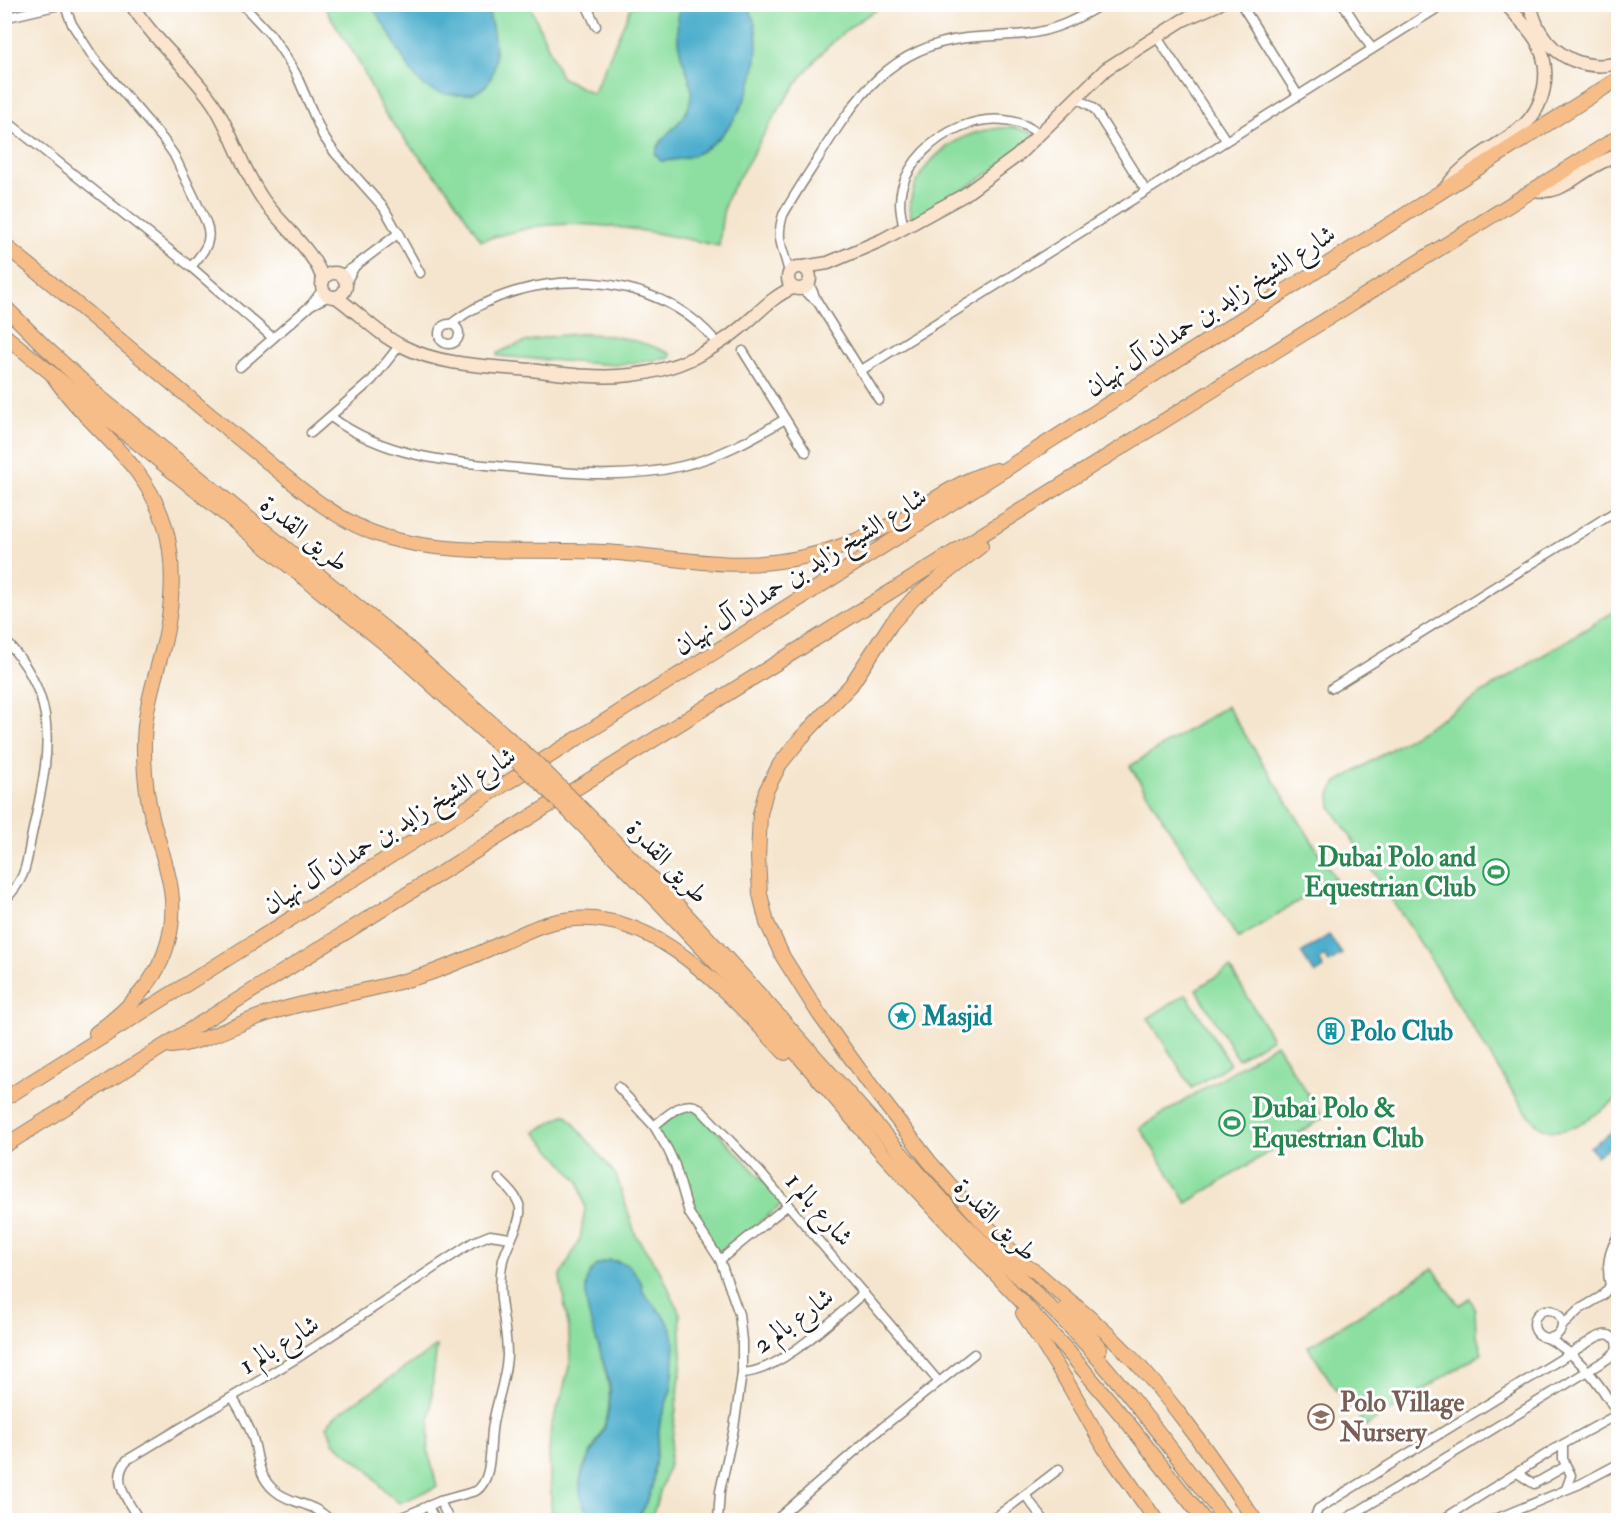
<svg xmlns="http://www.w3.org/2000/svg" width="1623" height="1525" font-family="'IM FELL Double Pica',Amiri,serif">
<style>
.green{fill:#8cdfa0;stroke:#547e5e;stroke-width:1.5}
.water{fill:#4eafcd;stroke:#356674;stroke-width:1.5}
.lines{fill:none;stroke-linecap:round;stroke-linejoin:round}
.street-casing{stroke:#888075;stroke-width:11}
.secondary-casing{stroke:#888075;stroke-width:15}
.primary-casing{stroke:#888075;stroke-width:16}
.street{stroke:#fff;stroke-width:8}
.secondary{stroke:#fce5cf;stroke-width:12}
.primary{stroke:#f7bd88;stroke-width:14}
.primary-bridge-casing{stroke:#888075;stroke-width:16;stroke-linecap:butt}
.primary-bridge{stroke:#f7bd88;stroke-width:14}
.labels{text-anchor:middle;stroke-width:6;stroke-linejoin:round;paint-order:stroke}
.street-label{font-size:26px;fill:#1c1c1c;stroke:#fff}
.leisure-label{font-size:26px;font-weight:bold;fill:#27864d;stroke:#fff;text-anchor:end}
.culture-label{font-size:26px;font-weight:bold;fill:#0d838f;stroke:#fff;text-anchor:start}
.education-label{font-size:26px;font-weight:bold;fill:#785e54;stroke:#fff;text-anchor:start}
</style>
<rect width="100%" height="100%" fill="#fff"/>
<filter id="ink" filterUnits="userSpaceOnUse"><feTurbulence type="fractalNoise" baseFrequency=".0167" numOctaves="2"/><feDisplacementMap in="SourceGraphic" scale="12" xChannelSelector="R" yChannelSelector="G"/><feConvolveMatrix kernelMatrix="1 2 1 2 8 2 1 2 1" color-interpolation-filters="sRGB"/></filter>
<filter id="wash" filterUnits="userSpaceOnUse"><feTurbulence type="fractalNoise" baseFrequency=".008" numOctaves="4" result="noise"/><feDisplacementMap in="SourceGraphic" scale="24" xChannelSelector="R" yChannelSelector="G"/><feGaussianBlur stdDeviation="1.35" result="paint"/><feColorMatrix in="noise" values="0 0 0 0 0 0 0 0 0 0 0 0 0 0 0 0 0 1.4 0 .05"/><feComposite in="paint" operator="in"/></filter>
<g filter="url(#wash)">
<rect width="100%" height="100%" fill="#f5e5ce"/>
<g class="green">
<path d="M323,5H530L561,77L593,94L632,5H886C823,35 784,97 751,157C743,171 732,186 726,201C721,216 721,231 719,246C663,234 607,221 549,225C526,227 503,235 481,240L448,190L407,142L383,111L358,60Z"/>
<path d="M1012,127L1032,132L1034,138L1010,159L919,219L911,216C905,179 941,144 975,133C987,129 999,128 1012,127Z"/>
<path d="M582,334C613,334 643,341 671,354L670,358L615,365L497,356L498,353C525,339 552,335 582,334Z"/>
<path d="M1618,609V1099C1597,1112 1563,1144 1538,1125C1530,1118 1523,1107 1517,1099L1416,936L1331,807L1330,794L1336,783Z"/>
<polygon points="1227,706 1335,878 1238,939 1130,766"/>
<polygon points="1230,968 1272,1038 1238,1059 1196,989"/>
<polygon points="1186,994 1230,1064 1192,1088 1148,1018"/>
<polygon points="1276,1044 1323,1118 1187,1203 1140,1128"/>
<polygon points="696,1109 784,1203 718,1255 700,1229 656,1128 682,1110"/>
<path d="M566,1114L616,1175L636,1236L662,1274L680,1314L682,1360L669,1464L651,1520H636L639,1519L652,1488L660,1422L672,1386L651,1302L643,1292L641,1282L618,1261C605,1260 598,1264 589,1275C593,1301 597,1327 601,1353C606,1376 613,1391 607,1416C601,1446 570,1470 583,1502C586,1511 588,1515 596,1520H552L549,1453L551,1426L562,1395L570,1362L569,1331L560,1277L580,1239L585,1209L579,1182L535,1132Z"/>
<polygon points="1433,1268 1459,1305 1470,1298 1475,1309 1476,1333 1482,1353 1366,1426 1331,1382 1308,1347"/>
<polygon points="437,1346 433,1378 428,1450 437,1487 399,1503 384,1490 369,1471 333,1442 327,1426 331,1420 339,1413"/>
</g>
<g class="water">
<path d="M370,5H487C495,36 510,97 457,95C443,94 430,92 420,82C406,67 398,48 388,31C383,22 376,13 370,5Z"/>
<path d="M682,5H748C771,49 747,122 705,149C693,157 675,161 661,161L655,154C662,130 688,125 691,96C692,80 686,70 681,56C677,41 675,18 682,5Z"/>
<polygon points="1329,935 1342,954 1329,963 1325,956 1319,960 1324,968 1315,974 1301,953"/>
<polygon points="1613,1131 1618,1140 1596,1156 1590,1147"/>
<path d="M609,1260L627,1264L635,1273L641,1282L643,1292L666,1319L672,1331L675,1346L672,1386L660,1422L652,1488L644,1508L636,1520C626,1521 602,1523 595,1520C588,1516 584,1508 582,1501C572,1471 597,1451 605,1425C609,1413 610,1401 610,1389C608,1358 567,1290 596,1266C600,1264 605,1262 609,1260Z"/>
</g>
</g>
<g filter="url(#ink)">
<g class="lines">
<g class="street-casing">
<g id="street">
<path d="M64,4L72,24L93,57L163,139L174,155L206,222C214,242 203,252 191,267"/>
<polyline points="242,4 271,35 284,54 296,74 323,136 335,153 384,208 420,273"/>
<polyline points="586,4 596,26"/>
<polyline points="1241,4 1298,95"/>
<polyline points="1343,4 1372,49"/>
<polyline points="4,18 64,4"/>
<polyline points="1156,36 1226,140"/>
<polyline points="1076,98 1089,105 1095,110 1146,191"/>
<polyline points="4,119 191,267 273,338"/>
<path d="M904,229C901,215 898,202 902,188C917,134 995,97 1040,135"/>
<path d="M789,273C784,249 775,241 783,215C794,195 807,176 819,157C856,97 890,47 966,38C986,36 1006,36 1026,34C1054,31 1078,19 1102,4"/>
<polyline points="341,275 354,267 399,233"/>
<polyline points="346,282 354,268"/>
<polyline points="809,283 817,301 879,400"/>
<polyline points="801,289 817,301"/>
<polyline points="311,305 323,289"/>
<path d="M451,324C526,265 656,266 718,344"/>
<circle cx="449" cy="334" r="10"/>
<polyline points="743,351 806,452"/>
<polyline points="240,367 311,305 329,296"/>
<polyline points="860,371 1444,4"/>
<path d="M331,417C386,458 452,462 518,468C572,474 628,479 682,466C719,457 752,439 785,419"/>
<polyline points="311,433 372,380 400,345"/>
<path d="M4,639C24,660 40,687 45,715C51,754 40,796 32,834C29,847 28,862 23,874C19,884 12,893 4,901"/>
<polyline points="1332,688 1618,510"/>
<polyline points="618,1087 654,1126 668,1150 675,1165 689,1213 720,1260 739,1314 742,1341 742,1373 734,1428 720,1491 718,1520"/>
<path d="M654,1126C666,1117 683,1098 699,1108L760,1172L939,1382"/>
<polyline points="720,1260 788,1205"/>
<path d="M1610,1286C1606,1267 1608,1252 1618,1236"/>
<circle cx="1548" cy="1324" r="14"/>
<polyline points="1562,1326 1580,1309 1602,1296 1618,1276"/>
<path d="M1547,1338C1578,1354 1602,1386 1618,1415"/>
<path d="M742,1373C780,1372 834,1318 864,1293"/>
<path d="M233,1398C240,1410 247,1422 252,1435C259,1455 256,1474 274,1490C291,1505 312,1501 330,1520"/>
<polyline points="1563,1445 1563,1459 1571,1475 1566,1489"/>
<polyline points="1517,1473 1534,1484 1566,1466"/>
<polyline points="1025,1495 1044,1520"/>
<polyline points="440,1501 449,1520"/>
<polyline points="428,1506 435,1520"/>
<path d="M139,1520C128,1501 110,1480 127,1460L302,1355L473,1242L490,1235L510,1238"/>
<path d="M395,1520L440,1501L476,1491C494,1479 489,1443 493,1423C497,1400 506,1379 507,1355C507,1320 495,1297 503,1260C507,1245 522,1222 520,1208C518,1197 507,1187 499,1179"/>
<polyline points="776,1520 879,1430 974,1354"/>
<polyline points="992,1520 1059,1469"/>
<path d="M1314,1520L1318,1509L1595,1338C1604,1334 1610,1332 1616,1341L1617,1350L1609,1358L1344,1520"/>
<polyline points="1442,1520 1556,1448 1618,1414"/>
<polyline points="1493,1520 1580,1484 1618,1464"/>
</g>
</g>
<g class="secondary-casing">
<g id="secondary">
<path d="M131,4C155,42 189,68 213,103C233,134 242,170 264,201C280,223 318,255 323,281"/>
<path d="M1529,4C1533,13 1535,23 1540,31C1556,59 1588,71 1618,63"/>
<path d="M1447,186C1467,159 1492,150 1518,130C1546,109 1553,69 1536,40C1528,27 1516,16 1506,4"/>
<path d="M1535,190C1557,195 1570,181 1588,170C1597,164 1608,159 1618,155"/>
<circle cx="799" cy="278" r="11"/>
<polyline points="803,267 828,263 882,240 964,195 1017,156 1106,69 1183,20 1219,4"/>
<circle cx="334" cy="285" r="12"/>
<path d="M336,297C358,312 377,334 402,346C441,366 488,366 531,370C564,374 598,379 631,375C652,373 674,367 693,358C709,350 725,341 739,329C757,315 772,296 793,288"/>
</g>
</g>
<g class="primary-casing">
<g id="primary">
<path d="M4,245C85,309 162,377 242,441C286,476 330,520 385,537C453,557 532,548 603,552C673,556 732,573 803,557C839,549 875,534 907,516C936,499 962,479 996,470"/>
<polyline points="4,306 44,346 102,399 406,646"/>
<polyline points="4,335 398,654"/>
<path d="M52,374C88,429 144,458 165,526C175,561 173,603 165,639C156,677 143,709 144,750C144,774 147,798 153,822C165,864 180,897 168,942C158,981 127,1010 96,1033"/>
<path d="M981,546L914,598L891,624L851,685L801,738L780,764L766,791L760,814L758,858L760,894L767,923L783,957L819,1014L869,1083L929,1161L979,1218L1026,1266L1036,1272C1066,1299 1099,1323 1126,1352C1175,1402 1215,1463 1255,1520"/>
<path d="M665,892C762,995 854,1100 947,1205C986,1250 1032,1287 1073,1330C1128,1390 1176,1456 1226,1520"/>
<polyline points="658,901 750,999 882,1153 1066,1349 1129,1424 1204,1520"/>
<path d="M171,1046C206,1043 236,1023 270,1013C323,996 379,991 433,972C457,963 481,953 504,942C519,935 534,927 550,923C648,897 725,991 785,1053"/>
<polyline points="4,1099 1009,467 1618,79"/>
<polyline points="4,1146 1618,137"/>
<polyline points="1066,1308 1100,1348"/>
<polyline points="1023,1313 1067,1382 1104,1447 1156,1520"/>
</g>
</g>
<use href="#street" class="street"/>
<use href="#secondary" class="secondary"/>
<use href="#primary" class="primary"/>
<g class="primary-bridge-casing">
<g id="primary-bridge">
<polyline points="406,646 537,764 665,892"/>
<polyline points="398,654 542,784 658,901"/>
</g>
</g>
<use href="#primary-bridge" class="primary-bridge"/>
</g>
</g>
<defs>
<g id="stadium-ring" transform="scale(1.35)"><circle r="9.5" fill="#fff" stroke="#2e9e5b" stroke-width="1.5"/><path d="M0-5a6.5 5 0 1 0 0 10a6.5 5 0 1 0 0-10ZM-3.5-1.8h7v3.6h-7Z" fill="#2e9e5b"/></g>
<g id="sight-ring" transform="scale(1.35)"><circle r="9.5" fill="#fff" stroke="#0f9aa8" stroke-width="1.5"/><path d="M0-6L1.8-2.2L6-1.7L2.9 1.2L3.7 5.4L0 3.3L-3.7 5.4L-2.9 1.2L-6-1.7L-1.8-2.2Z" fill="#0f9aa8"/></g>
<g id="building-ring" transform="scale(1.35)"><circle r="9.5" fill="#fff" stroke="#0f9aa8" stroke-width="1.5"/><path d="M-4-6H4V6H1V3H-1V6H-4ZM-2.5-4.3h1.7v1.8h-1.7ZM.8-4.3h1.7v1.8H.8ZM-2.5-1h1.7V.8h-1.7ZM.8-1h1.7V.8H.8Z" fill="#0f9aa8"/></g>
<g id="school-ring" transform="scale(1.35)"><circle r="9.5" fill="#fff" stroke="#8d6e63" stroke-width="1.5"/><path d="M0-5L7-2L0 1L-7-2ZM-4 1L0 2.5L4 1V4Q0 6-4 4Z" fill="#8d6e63"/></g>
</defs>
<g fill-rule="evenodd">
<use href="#stadium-ring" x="1496" y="872"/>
<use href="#sight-ring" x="902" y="1016"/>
<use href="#building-ring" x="1331" y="1031"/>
<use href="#stadium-ring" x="1232" y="1123"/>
<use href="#school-ring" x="1321" y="1417"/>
</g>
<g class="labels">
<g class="street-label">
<text transform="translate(1210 310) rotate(-33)" y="9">شارع الشيخ زايد بن حمدان آل نهيان</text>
<text transform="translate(305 533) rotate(39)" y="9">طريق القدرة</text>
<text transform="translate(800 571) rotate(-32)" y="9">شارع الشيخ زايد بن حمدان آل نهيان</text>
<text transform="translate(389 830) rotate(-32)" y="9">شارع الشيخ زايد بن حمدان آل نهيان</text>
<text transform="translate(668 861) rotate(46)" y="9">طريق القدرة</text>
<text transform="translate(820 1209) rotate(49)" y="9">شارع بالم 1</text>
<text transform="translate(996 1219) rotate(45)" y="9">طريق القدرة</text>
<text transform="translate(793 1320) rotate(-36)" y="9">شارع بالم 2</text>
<text transform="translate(279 1344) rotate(-32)" y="9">شارع بالم 1</text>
</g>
<g class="leisure-label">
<text x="1476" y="866">Dubai Polo and<tspan x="1476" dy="30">Equestrian Club</tspan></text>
<text x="1252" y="1117" text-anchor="start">Dubai Polo &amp;<tspan x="1252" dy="30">Equestrian Club</tspan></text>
</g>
<g class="culture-label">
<text x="922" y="1025">Masjid</text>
<text x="1350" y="1040">Polo Club</text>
</g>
<g class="education-label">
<text x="1340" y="1411">Polo Village<tspan x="1340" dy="30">Nursery</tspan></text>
</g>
</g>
<rect width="1623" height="1525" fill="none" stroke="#fff" stroke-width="24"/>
</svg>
